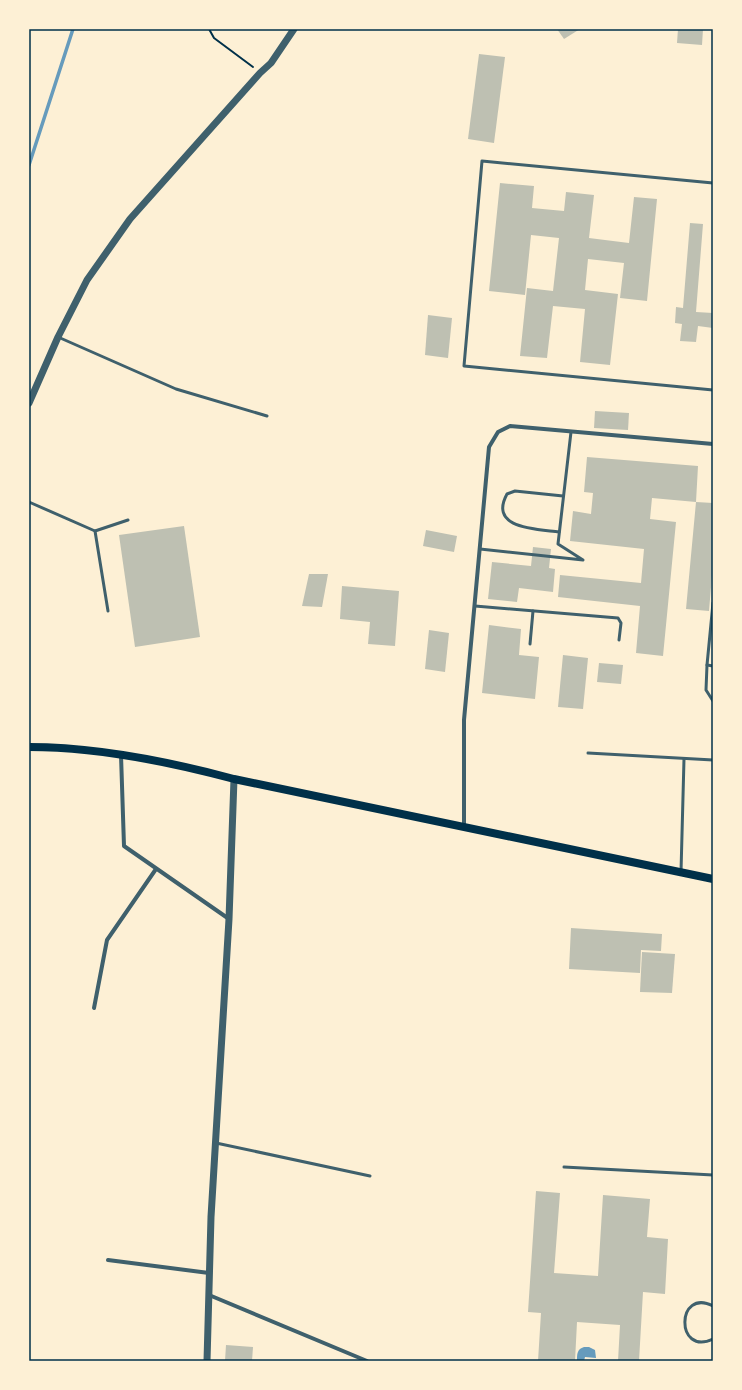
<svg xmlns="http://www.w3.org/2000/svg" width="742" height="1390" font-family="Spectral,serif">
<style>
.water{fill:#669bbc}
.lines{fill:none;stroke-linecap:round;stroke-linejoin:round}
.stream{stroke:#669bbc;stroke-width:3.5}
.building{fill:#bec0b2}
.path{stroke:#003049;stroke-width:2}
.service{stroke:#3f606c;stroke-width:3}
.minor{stroke:#3f606c;stroke-width:4}
.tertiary{stroke:#3f606c;stroke-width:7}
.secondary{stroke:#003049;stroke-width:8}
.neatline{fill:none;stroke:#003049;stroke-width:1.5}
</style>
<rect width="100%" height="100%" fill="#fdf0d5"/>
<path class="water" d="M584,1347H589L595,1350L596,1358L585,1357L584,1361H577C577,1354 577,1349 584,1347Z"/>
<g class="lines">
<polyline class="stream" points="29,165 73,29"/>
</g>
<g class="building">
<polygon points="557,29 580,29 564,39"/>
<polygon points="678,29 703,29 702,45 677,43"/>
<polygon points="479,54 505,57 494,143 468,139"/>
<polygon points="500,183 534,186 532,208 564,211 566,192 594,195 589,238 629,243 634,197 657,199 647,301 620,298 624,263 588,259 585,290 618,294 610,365 580,362 585,309 553,306 547,358 520,356 527,288 553,291 559,238 531,235 525,295 489,291"/>
<polygon points="690,223 703,224 696,312 713,313 713,328 698,326 696,342 680,341 682,324 675,323 676,307 683,308"/>
<polygon points="428,315 452,318 448,358 425,355"/>
<polygon points="595,411 629,413 628,430 594,428"/>
<polygon points="587,457 698,466 696,502 713,503 713,563 709,611 686,609 696,502 652,498 650,519 676,522 663,656 636,653 640,606 558,597 560,575 641,583 644,549 570,541 573,511 591,514 593,493 584,492"/>
<polygon points="184,526 200,637 135,647 119,535"/>
<polygon points="426,530 457,536 454,552 423,546"/>
<polygon points="533,547 551,549 549,568 555,569 553,592 519,588 517,602 488,599 492,562 531,566"/>
<polygon points="309,574 328,574 322,607 302,606"/>
<polygon points="342,586 399,591 395,646 368,644 370,622 340,619"/>
<polygon points="489,625 521,629 519,655 539,657 535,699 482,693"/>
<polygon points="429,630 449,633 445,672 425,669"/>
<polygon points="563,655 588,658 583,709 558,707"/>
<polygon points="599,663 623,665 621,684 597,682"/>
<polygon points="571,928 662,934 661,951 641,950 640,973 569,969"/>
<polygon points="642,952 675,954 672,993 640,992"/>
<polygon points="536,1191 560,1193 554,1273 598,1276 603,1195 650,1199 647,1237 668,1239 665,1294 643,1292 639,1361 618,1361 620,1325 577,1322 575,1361 538,1361 541,1313 528,1312"/>
<polygon points="226,1345 253,1347 252,1361 225,1361"/>
</g>
<g class="lines">
<polyline class="path" points="209,29 214,38 253,67"/>
<g class="service">
<polyline points="713,183 482,161 464,366 713,390"/>
<polyline points="58,337 176,389 267,416"/>
<polyline points="29,502 95,531 128,520"/>
<polyline points="95,531 108,611"/>
<path d="M559,532C537,529 488,529 507,494L515,491L563,496"/>
<polyline points="480,549 583,560 558,544 571,432"/>
<polyline points="713,603 707,665 706,690 713,701"/>
<polyline points="475,606 618,618 621,623 619,640"/>
<polyline points="530,644 533,611"/>
<polyline points="707,665 713,666"/>
<polyline points="588,753 713,760"/>
<polyline points="681,872 684,759"/>
<polyline points="216,1143 370,1176"/>
<polyline points="564,1167 713,1175"/>
<path d="M713,1306C676,1287 675,1357 713,1339"/>
</g>
<g class="minor">
<polyline points="121,755 124,846 229,919"/>
<polyline points="464,827 464,720 489,447 498,432 510,426 713,444"/>
<polyline points="94,1008 107,940 156,869"/>
<polyline points="108,1260 209,1273"/>
<polyline points="209,1295 367,1361"/>
</g>
<g class="tertiary">
<polyline points="29,403 58,337 87,280 130,219 260,73 271,63 294,29"/>
<polyline points="207,1361 211,1217 229,919 234,779"/>
</g>
<path class="secondary" d="M29,747C98,747 167,761 234,779L713,879"/>
</g>
<rect width="742" height="1390" fill="none" stroke="#fdf0d5" stroke-width="60"/>
<rect x="30" y="30" width="682" height="1330" class="neatline"/>
</svg>
